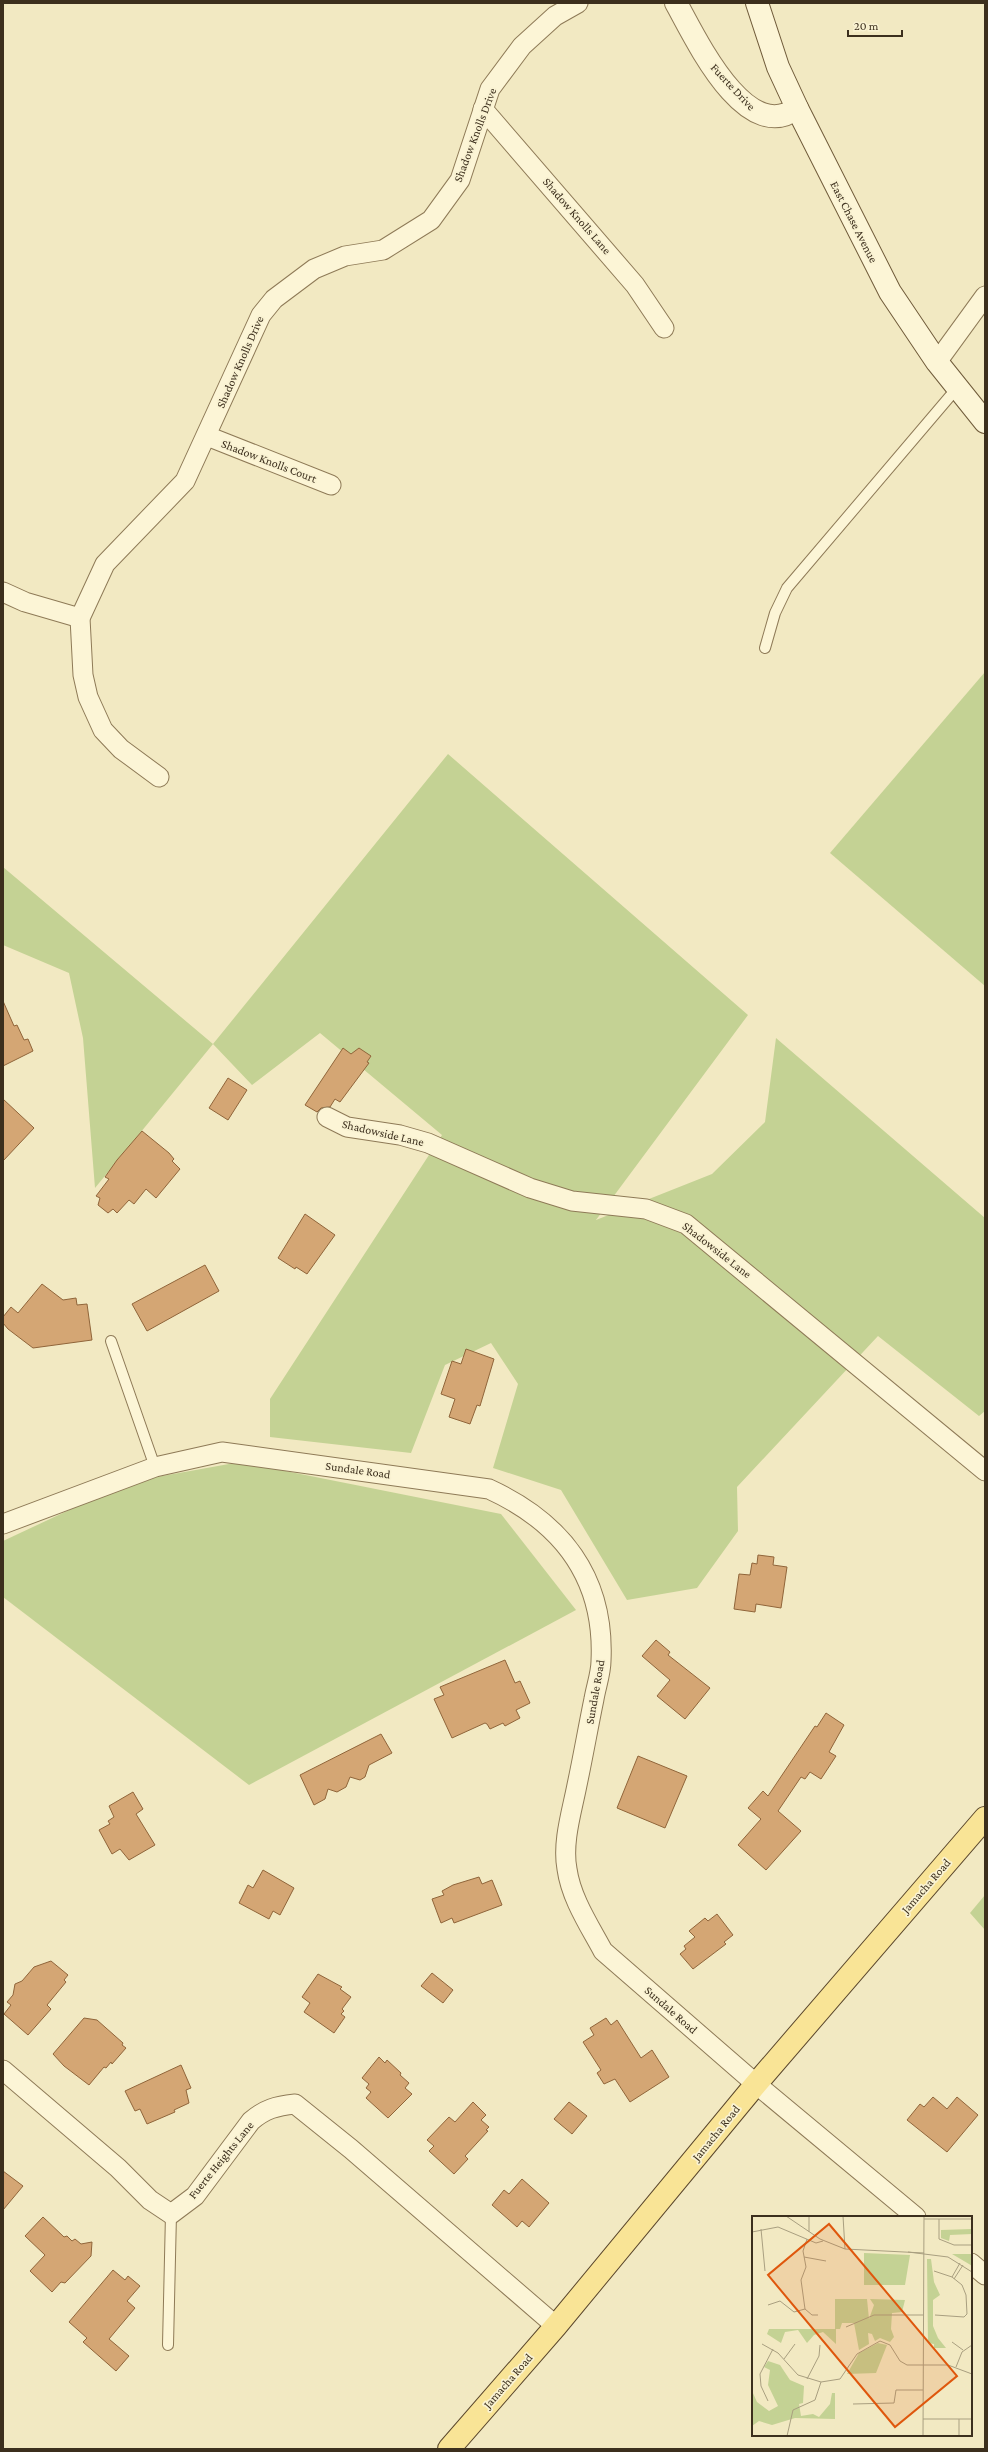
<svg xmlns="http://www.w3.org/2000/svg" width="988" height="2452" font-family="'Crimson Pro',serif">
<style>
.green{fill:#c4d294}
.building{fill:#d4a674;stroke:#90653a}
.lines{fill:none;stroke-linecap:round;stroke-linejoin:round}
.service-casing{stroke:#8e7a57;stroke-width:12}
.minor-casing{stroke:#8e7a57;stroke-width:21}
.tertiary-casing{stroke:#8e7a57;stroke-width:24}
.secondary-casing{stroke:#705b3a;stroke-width:24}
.primary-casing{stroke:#5b472c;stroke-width:24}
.service{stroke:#fcf5d6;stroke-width:10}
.minor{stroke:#fcf5d6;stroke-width:19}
.tertiary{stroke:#fcf5d6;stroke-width:22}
.secondary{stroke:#fcf5d6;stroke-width:22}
.primary{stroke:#f9e496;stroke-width:22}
.labels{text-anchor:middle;stroke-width:3.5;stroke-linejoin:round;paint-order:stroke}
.street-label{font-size:12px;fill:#3c2f1d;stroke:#f9f2d2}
.inset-road{fill:none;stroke:#a99f80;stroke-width:1}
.view{fill:#df570d;fill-opacity:0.15;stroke:#df570d;stroke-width:2}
.inset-edge{fill:none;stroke:#3c2f1d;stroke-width:2}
</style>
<rect width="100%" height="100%" fill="#f2e9c2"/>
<g class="green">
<polygon points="985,672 985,986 830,853"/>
<polygon points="448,754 748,1015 596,1220 712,1174 765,1122 776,1038 985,1218 985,1411 979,1416 878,1336 737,1487 738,1531 697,1588 627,1600 561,1490 493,1468 518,1384 491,1343 445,1365 411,1453 270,1437 270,1399 442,1135 320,1033 252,1085 213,1044 95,1188 83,1038 69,973 3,945 3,867 213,1044"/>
<polygon points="240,1462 501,1514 576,1610 249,1785 3,1597 3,1541 129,1482"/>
<polygon points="985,1895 985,1930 970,1913"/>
</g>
<g class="building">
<polygon points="3,1001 14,1026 17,1025 24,1040 28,1039 33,1051 3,1066"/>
<polygon points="343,1048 351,1054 359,1048 371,1056 367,1062 369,1063 340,1102 335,1099 330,1107 321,1108 317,1112 305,1105"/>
<polygon points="228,1078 247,1090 228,1120 209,1108"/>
<polygon points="3,1099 34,1128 3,1161"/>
<polygon points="142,1131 169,1153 174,1159 172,1161 180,1169 156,1198 146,1189 134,1204 129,1200 117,1213 113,1209 108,1213 98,1205 100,1198 96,1196 109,1179 105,1177 117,1160"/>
<polygon points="305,1214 335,1235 307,1274 296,1267 295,1269 278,1258"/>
<polygon points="205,1265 219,1291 147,1331 132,1304"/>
<polygon points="42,1284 63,1300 76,1298 77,1305 87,1304 92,1340 33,1348 8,1329 3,1323 3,1317 11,1307 18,1313"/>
<polygon points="466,1349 494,1359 480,1406 477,1405 470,1424 449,1417 455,1399 441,1394 452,1361 461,1364"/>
<polygon points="758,1555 774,1557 773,1565 787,1567 781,1608 756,1604 755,1612 734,1609 739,1574 750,1575 752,1563 757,1564"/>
<polygon points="656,1640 670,1652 668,1655 710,1688 685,1719 657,1696 670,1680 642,1656"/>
<polygon points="505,1660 515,1683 520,1681 530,1703 516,1710 520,1718 505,1726 503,1723 490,1729 487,1724 485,1723 452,1738 434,1699 444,1695 440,1687"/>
<polygon points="826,1713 844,1725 829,1752 836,1756 821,1779 810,1772 805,1779 801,1777 778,1811 801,1831 766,1870 738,1845 761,1819 748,1808 763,1791 768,1796 815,1726 817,1727"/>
<polygon points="381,1734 392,1753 369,1765 365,1777 360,1780 350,1777 346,1787 337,1792 328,1789 325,1799 314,1805 300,1775"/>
<polygon points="638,1756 687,1776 665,1828 617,1808"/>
<polygon points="133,1792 143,1809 136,1814 155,1845 129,1860 120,1849 112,1854 99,1830 110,1824 108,1821 114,1817 109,1806"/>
<polygon points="263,1870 294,1888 280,1915 273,1911 269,1919 239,1903 248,1885 253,1888"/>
<polygon points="479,1877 482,1884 492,1880 502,1905 454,1923 452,1918 441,1923 432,1899 444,1895 442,1891 453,1885"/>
<polygon points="717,1914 733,1935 724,1942 726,1944 693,1969 680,1954 686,1949 684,1946 695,1937 689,1931 705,1918 708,1921"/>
<polygon points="51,1961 68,1975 64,1980 66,1982 47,2005 51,2009 28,2035 4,2014 11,2005 7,2002 13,1995 15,1984 22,1981 34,1967"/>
<polygon points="432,1973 453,1990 443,2003 421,1986"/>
<polygon points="318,1974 342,1987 340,1989 351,1997 342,2009 344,2011 341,2014 345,2017 334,2033 304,2012 310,2003 302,1997"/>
<polygon points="84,2018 97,2020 123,2043 122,2045 126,2048 112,2064 111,2062 106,2068 104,2067 89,2085 64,2066 53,2054"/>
<polygon points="606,2018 611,2025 617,2020 641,2058 652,2050 669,2077 630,2102 615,2079 604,2084 597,2073 601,2070 583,2042 594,2035 590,2028"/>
<polygon points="379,2057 385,2063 387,2060 401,2073 400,2075 409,2083 405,2088 412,2094 388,2118 366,2098 371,2092 366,2088 369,2084 362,2078"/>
<polygon points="181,2065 191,2088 186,2090 189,2103 174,2110 175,2112 147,2124 140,2109 135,2111 125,2091"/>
<polygon points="933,2097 947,2109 957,2097 978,2115 947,2152 907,2120 920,2104 924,2107"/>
<polygon points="473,2102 486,2115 481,2120 489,2127 486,2130 488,2131 465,2156 468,2159 454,2174 429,2151 434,2146 427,2140 449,2117 455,2122"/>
<polygon points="569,2102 587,2116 572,2134 554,2119"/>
<polygon points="3,2171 23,2186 3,2210"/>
<polygon points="522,2179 549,2203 529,2227 522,2221 517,2227 492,2205 504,2190 509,2194"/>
<polygon points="43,2217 64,2237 67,2236 72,2241 75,2239 81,2244 92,2242 91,2256 65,2283 61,2282 52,2292 30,2271 45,2255 25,2236"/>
<polygon points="113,2270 125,2280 128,2276 140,2286 127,2301 135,2308 109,2339 129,2356 116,2371 83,2342 87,2338 69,2322"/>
</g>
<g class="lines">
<g class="service-casing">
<g id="service">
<polyline points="765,648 775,613 787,588 957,388"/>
<polyline points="111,1341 155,1467"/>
<polyline points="168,2345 171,2214"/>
</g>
</g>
<g class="minor-casing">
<g id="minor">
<polyline points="483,109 635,285 664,328"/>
<polyline points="937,362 985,296"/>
<polyline points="207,436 331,485"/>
<polyline points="3,592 25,602 80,618"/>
<polyline points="159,777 121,749 103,730 88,697 83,675 80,618 105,564 185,481 261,315 274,299 314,269 345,256 383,250 431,220 460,180 490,89 522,46 555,16 578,3"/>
<polyline points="327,1117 347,1127 400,1135 428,1143 530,1188 572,1201 646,1209 686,1224 985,1471"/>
<path d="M3,1524L155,1467L222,1452L489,1489C561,1522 605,1577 601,1661C601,1673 596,1687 594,1699C588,1728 583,1757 577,1785C572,1811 562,1842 567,1869C571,1898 589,1925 603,1951L756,2084L916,2217"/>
<path d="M3,2070L118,2168L150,2200L171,2214L195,2196L251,2121C265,2109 276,2106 295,2104L351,2149L556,2326"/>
<polyline points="971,2263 985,2275"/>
</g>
</g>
<g class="tertiary-casing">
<path id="tertiary" d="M676,3C695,37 746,147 797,108"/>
</g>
<g class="secondary-casing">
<polyline id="secondary" points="757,3 778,67 797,108 890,292 937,362 985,422"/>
</g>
<g class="primary-casing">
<polyline id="primary" points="449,2449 556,2326 756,2084 985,1818"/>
</g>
<use href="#service" class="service"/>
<use href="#minor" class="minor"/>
<use href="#tertiary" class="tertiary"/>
<use href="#secondary" class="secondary"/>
<use href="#primary" class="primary"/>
</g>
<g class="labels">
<g class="street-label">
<text transform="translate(733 87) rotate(47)" y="4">Fuerte Drive</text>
<text transform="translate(475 135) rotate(-69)" y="4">Shadow Knolls Drive</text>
<text transform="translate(577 216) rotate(49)" y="4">Shadow Knolls Lane</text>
<text transform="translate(854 222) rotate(63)" y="4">East Chase Avenue</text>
<text transform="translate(240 362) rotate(-66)" y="4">Shadow Knolls Drive</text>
<text transform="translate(269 461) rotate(21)" y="4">Shadow Knolls Court</text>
<text transform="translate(383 1133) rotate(13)" y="4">Shadowside Lane</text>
<text transform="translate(717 1250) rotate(38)" y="4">Shadowside Lane</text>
<text transform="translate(358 1470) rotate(8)" y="4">Sundale Road</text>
<text transform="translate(595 1692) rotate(-80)" y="4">Sundale Road</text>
<text transform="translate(926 1886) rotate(-49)" y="4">Jamacha Road</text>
<text transform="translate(671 2010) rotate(41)" y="4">Sundale Road</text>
<text transform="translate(716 2133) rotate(-51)" y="4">Jamacha Road</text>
<text transform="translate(221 2160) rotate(-51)" y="4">Fuerte Heights Lane</text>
<text transform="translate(508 2381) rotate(-49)" y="4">Jamacha Road</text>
</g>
</g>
<g transform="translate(752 2216)">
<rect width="220" height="220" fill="#f2e9c2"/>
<path d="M220,13V18L198,19L197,25L189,22V14ZM112,37L158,39L153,69H112ZM200,38H220V50L217,48ZM175,43H179L182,66L188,79L181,84V110L186,122L194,132H182V128L176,127ZM83,83H115L117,103L122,89L118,83L153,84L150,96L140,97L139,113L142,121L138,126L128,122L123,125L120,118L116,117L117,128L107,134L102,107H90L88,113H84V128L71,116L62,119L55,127L46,114L33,116L29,127L15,118L17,113H83ZM126,127L135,129L124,157L95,158L107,137ZM16,145L28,149L38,164L52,170L51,187L47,188L49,200L61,198L67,201L78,188L80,177H83V203L43,202L20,209L7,205L0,210V175L5,186L17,195L26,190L16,169L18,154L12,151Z" fill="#c4d294"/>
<path class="inset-road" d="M34,0L68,23L93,33L172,37M91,0L93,33M172,3H220M187,3V23L202,29H220M9,13L13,55M0,16L26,11L64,27L71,25M57,16V0M156,36L196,41L220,56M52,41L74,45M182,55L200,61L210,69L214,79L215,98L212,101L183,99M200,61L208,47M202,63L211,49M16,89L28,85L42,96L53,93M53,93L49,64L54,51L51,35L55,23M53,93L60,99H66M94,111L122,99H172M200,126L211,134M10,128L26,137L46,159L69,166L88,163L105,138L128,125L138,129L148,145L155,149H196L220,158M32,143L43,128M204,151L210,136L220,129M55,163L67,140L68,129M16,185L9,170L8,158L21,133M101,188L142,187L144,174H171M171,203H220M207,203V220M35,220L41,194L63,184L69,166M171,220L172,0"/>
<path class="view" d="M77,8L205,160L143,211L16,59Z"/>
<rect width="220" height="220" class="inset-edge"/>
</g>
<rect width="988" height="2452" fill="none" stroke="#3c2f1d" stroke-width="8"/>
<path d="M848 30v6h54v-6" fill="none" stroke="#3c2f1d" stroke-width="2"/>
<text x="854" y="30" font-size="12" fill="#3c2f1d" stroke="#f9f2d2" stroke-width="3" paint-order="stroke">20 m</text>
</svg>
